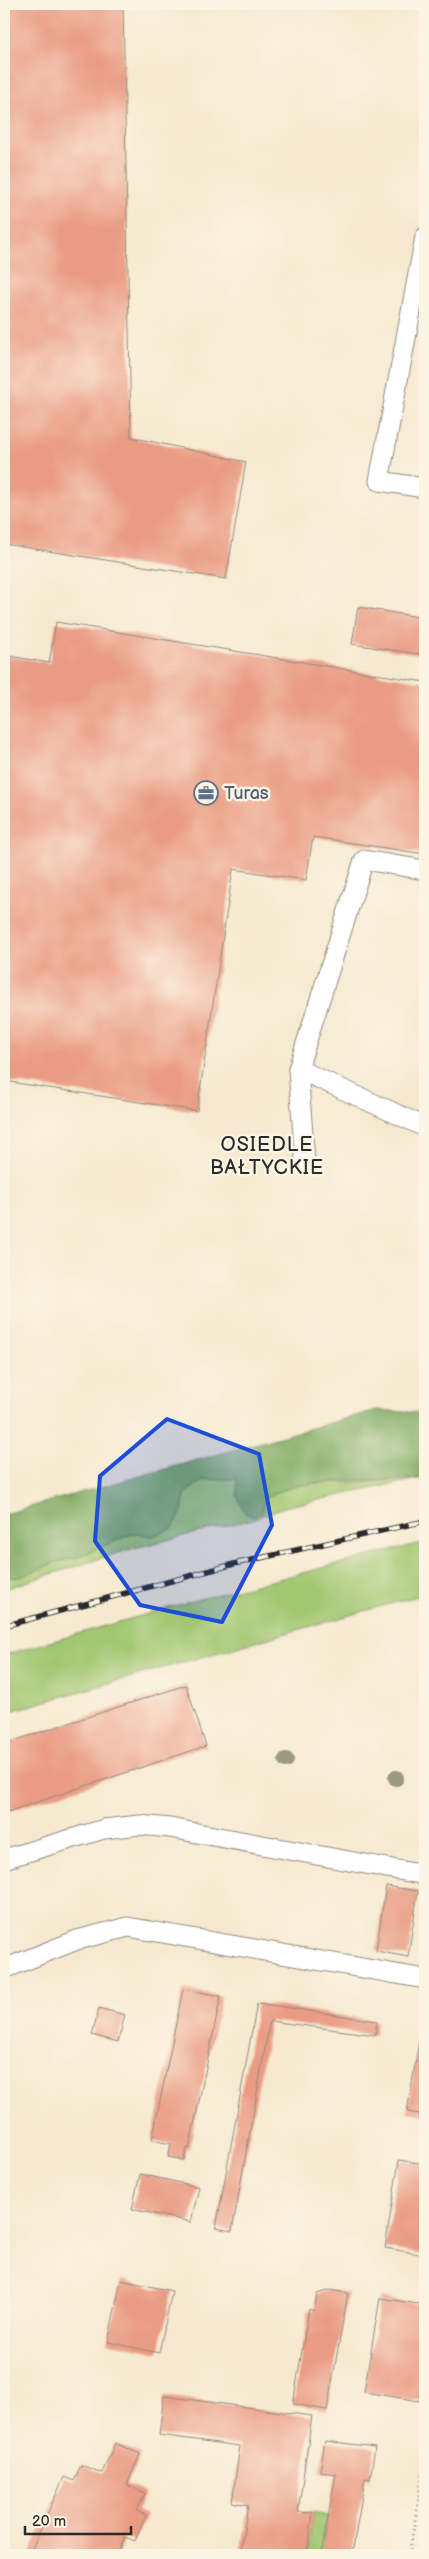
<svg xmlns="http://www.w3.org/2000/svg" width="429" height="2559" font-family="'Balsamiq Sans',sans-serif">
<style>
.green{fill:#a2c771;stroke:#66794e}
.forest{fill:#81ac63;stroke:#566c47}
.building{fill:#ea9b83}
.lines{fill:none;stroke-linecap:round;stroke-linejoin:round}
.lane-casing{stroke:#908a7e;stroke-width:21}
.path{stroke:#908a7e;stroke-width:3;stroke-dasharray:1 4;stroke-linecap:butt}
.lane{stroke:#fff;stroke-width:19}
.rail-casing{stroke:#2b2b2b;stroke-width:5.5}
.rail{stroke:#fcf5e5;stroke-width:4;stroke-dasharray:11;stroke-linecap:butt}
.tree{fill:#9a9a81}
.marked{fill:#1d4ed8;fill-opacity:0.2;stroke:#1d4ed8;stroke-width:4;stroke-linejoin:round}
.labels{text-anchor:middle;stroke-width:5;stroke-linejoin:round;paint-order:stroke}
.service-label{font-size:18px;fill:#4e5e75;stroke:#fcf5e5;text-anchor:start}
.quarter-label{font-size:20px;letter-spacing:1px;fill:#2b2b2b;stroke:#fcf5e5}
</style>
<rect width="100%" height="100%" fill="#fcf5e5"/>
<filter id="ink" filterUnits="userSpaceOnUse"><feTurbulence type="fractalNoise" baseFrequency=".02" numOctaves="2"/><feDisplacementMap in="SourceGraphic" scale="10" xChannelSelector="R" yChannelSelector="G"/><feConvolveMatrix kernelMatrix="1 2 1 2 8 2 1 2 1" color-interpolation-filters="sRGB"/></filter>
<filter id="wash" filterUnits="userSpaceOnUse"><feTurbulence type="fractalNoise" baseFrequency=".0096" numOctaves="4" result="noise"/><feDisplacementMap in="SourceGraphic" scale="20" xChannelSelector="R" yChannelSelector="G"/><feGaussianBlur stdDeviation="1.12" result="paint"/><feColorMatrix in="noise" values="0 0 0 0 0 0 0 0 0 0 0 0 0 0 0 0 0 1.4 0 .05"/><feComposite in="paint" operator="in"/></filter>
<g filter="url(#wash)">
<rect width="100%" height="100%" fill="#f6e9d0"/>
<g class="green">
<path d="M423,1478L284,1507L253,1519L134,1548L4,1589V1578L20,1577L56,1562L76,1558L134,1533L152,1536L182,1512L185,1493L203,1480L237,1479L238,1497L261,1513L266,1497C302,1479 323,1484 361,1482C382,1481 402,1479 423,1478Z"/>
<polygon points="425,1542 425,1594 4,1713 4,1655 203,1598"/>
<polygon points="313,2513 328,2516 321,2555 307,2555"/>
</g>
<path class="forest" d="M376,1410L425,1413V1477C372,1486 316,1472 266,1497L261,1513L253,1516L245,1513L238,1497L237,1479L203,1480L185,1493L182,1512L173,1528L152,1536L134,1533L75,1558L56,1562L20,1577L4,1578V1514Z"/>
<g id="blocks">
<g class="building">
<polygon points="4,4 123,4 131,437 246,462 226,579 4,544"/>
<polygon points="358,607 425,618 425,655 352,644"/>
<polygon points="56,622 425,682 425,854 313,837 306,880 233,869 197,1111 4,1081 4,655 49,663"/>
<polygon points="186,1685 206,1746 4,1813 4,1744"/>
<polygon points="386,1886 418,1891 408,1957 376,1951"/>
<polygon points="183,1989 221,1996 189,2149 187,2148 184,2160 168,2157 171,2144 152,2140"/>
<polygon points="257,2003 377,2021 375,2035 270,2021 232,2231 216,2228"/>
<polygon points="99,2008 125,2015 118,2042 92,2035"/>
<polygon points="422,2024 425,2025 425,2115 407,2112"/>
<polygon points="399,2160 425,2164 425,2255 385,2248"/>
<polygon points="140,2174 199,2187 191,2222 132,2209"/>
<polygon points="121,2280 172,2291 159,2353 108,2342"/>
<polygon points="329,2290 348,2293 327,2410 293,2404 309,2309 314,2311 317,2294"/>
<polygon points="380,2298 425,2305 425,2363 419,2401 364,2392"/>
<polygon points="164,2396 312,2416 298,2512 313,2513 307,2555 240,2555 248,2505 232,2502 240,2446 159,2435"/>
<polygon points="325,2441 375,2447 370,2479 365,2478 352,2555 321,2555 336,2474 320,2472"/>
<polygon points="115,2443 140,2454 127,2485 145,2493 137,2511 146,2515 135,2541 125,2537 117,2555 35,2555 30,2553 64,2477 74,2481 81,2465 102,2473"/>
</g>
</g>
</g>
<g filter="url(#ink)">
<use href="#blocks" fill-opacity="0" stroke="#908a7e" stroke-width="1"/>
<g class="lines">
<g class="lane-casing">
<g id="lane">
<polyline points="425,237 379,481 425,488"/>
<polyline points="298,1069 425,1127"/>
<polyline points="305,1161 298,1069 364,860 425,870"/>
<polyline points="4,1859 104,1829 139,1825 170,1828 425,1875"/>
<polyline points="4,1969 77,1940 128,1927 425,1979"/>
</g>
</g>
<polyline class="path" points="409,2555 425,2461"/>
<use href="#lane" class="lane"/>
<g class="rail-casing">
<polyline id="rail" points="4,1626 234,1564 425,1521"/>
</g>
<use href="#rail" class="rail"/>
</g>
<g class="tree">
<circle cx="286" cy="1760" r="8"/>
<circle cx="396" cy="1778" r="8"/>
</g>
</g>
<path class="marked" d="M167,1419L259,1454L272,1525L222,1622L140,1605L95,1541L100,1476Z"/>
<defs>
<g id="office-ring" transform="scale(1.25)"><circle r="9.5" fill="#fcf5e5" stroke="#5c6f8a" stroke-width="1.5"/><path d="M-6-3h4V-5.5h4V-3h4V5H-6ZM-1-4.5V-3h2v-1.5ZM-6 0V1H6V0Z" fill="#5c6f8a"/></g>
</defs>
<g fill-rule="evenodd">
<use href="#office-ring" x="206" y="793"/>
</g>
<g class="labels">
<g class="service-label">
<text x="224" y="799">Turas</text>
</g>
<g class="quarter-label">
<text x="267" y="1151">OSIEDLE<tspan x="267" dy="23">BAŁTYCKIE</tspan></text>
</g>
</g>
<rect width="429" height="2559" fill="none" stroke="#fcf5e5" stroke-width="20"/>
<path d="M25 2526v8h106v-8" fill="none" stroke="#2b2b2b" stroke-width="2.5"/>
<text x="32" y="2526" font-size="15" fill="#2b2b2b" stroke="#fcf5e5" stroke-width="4" paint-order="stroke">20 m</text>
</svg>
